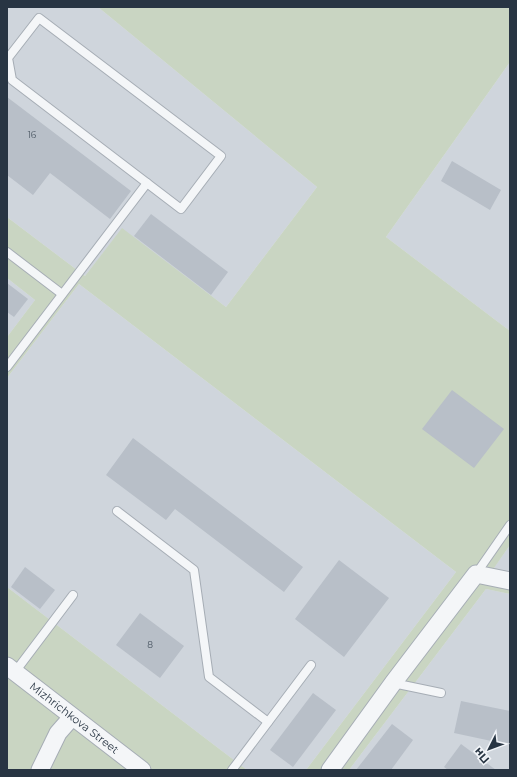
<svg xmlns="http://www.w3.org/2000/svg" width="517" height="777" font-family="Montserrat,sans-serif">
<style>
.built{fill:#cfd5dc}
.green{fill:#c9d5c2}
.building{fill:#b8bfc8}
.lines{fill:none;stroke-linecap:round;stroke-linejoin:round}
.lane-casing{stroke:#a6adb5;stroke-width:10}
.street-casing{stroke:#a6adb5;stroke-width:19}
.lane{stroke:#f4f6f8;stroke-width:8}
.street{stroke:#f4f6f8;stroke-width:17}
.labels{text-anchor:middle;stroke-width:3.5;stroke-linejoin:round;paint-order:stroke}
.number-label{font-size:9px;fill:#4c5864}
.street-label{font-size:11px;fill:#283543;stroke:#f1f4f8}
</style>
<rect width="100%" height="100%" fill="#e1e6ea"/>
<g class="built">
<polygon points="7,7 98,7 317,187 226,307 122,229 85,276 7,217"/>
<polygon points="510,62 510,331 386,237"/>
<polygon points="7,278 35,300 7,337"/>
<polygon points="79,284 456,572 306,770 247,770 7,587 7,378"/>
<polygon points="510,545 510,572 493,569"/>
<polygon points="486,589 510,594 510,770 349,770"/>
</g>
<g class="green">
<polygon points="98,7 510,7 510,62 386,237 510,331 510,545 494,568 510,572 510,594 486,589 349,770 306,770 456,572 79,284 7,378 7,337 35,300 7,278 7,217 85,276 122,228 226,307 317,187"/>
<polygon points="7,587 247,770 7,770"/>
</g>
<g class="building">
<polygon points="7,97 131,191 110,219 50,173 33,195 7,175"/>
<polygon points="452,161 501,190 490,210 441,181"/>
<polygon points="151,214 228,272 211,295 134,236"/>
<polygon points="7,283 28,299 14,317 7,312"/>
<polygon points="452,390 504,429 474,468 422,429"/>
<polygon points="133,438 303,567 284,592 175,509 166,520 106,475"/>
<polygon points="339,560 389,598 344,657 295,619"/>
<polygon points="25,567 55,590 40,609 11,587"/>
<polygon points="140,613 184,646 160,678 116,645"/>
<polygon points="313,693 336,710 293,767 270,750"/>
<polygon points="461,701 510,711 510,745 454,733"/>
<polygon points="392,724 413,740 391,770 356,770"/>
<polygon points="461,744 496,770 448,770 444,767"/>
</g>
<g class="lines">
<g class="lane-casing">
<g id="lane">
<polygon points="39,18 221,156 181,209 12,80 8,58"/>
<polyline points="7,252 62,294"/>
<polyline points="7,367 147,183"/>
<polyline points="117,511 194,570 209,677 268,722"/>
<polyline points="476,574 510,525"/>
<polyline points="15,672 73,595"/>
<polyline points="393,683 441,693"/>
<polyline points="232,770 311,665"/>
</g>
</g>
<g class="street-casing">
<g id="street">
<path id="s1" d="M7,666L142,770"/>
<polyline points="40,770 58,733 72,717"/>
<polyline points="330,770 393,683 476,574 510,581"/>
</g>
</g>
<use href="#lane" class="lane"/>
<use href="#street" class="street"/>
</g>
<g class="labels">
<g class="number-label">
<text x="32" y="138">16</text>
<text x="150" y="648">8</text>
</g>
<g class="street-label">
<text dy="4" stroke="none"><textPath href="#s1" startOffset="85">Mizhrichkova Street</textPath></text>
</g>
</g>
<rect width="517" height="777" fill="none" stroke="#283543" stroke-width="16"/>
<g transform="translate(489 749) rotate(228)" stroke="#f1f4f8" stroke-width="3" paint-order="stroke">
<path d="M0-3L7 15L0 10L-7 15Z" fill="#283543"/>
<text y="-6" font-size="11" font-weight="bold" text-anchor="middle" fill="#283543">Пн</text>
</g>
</svg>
